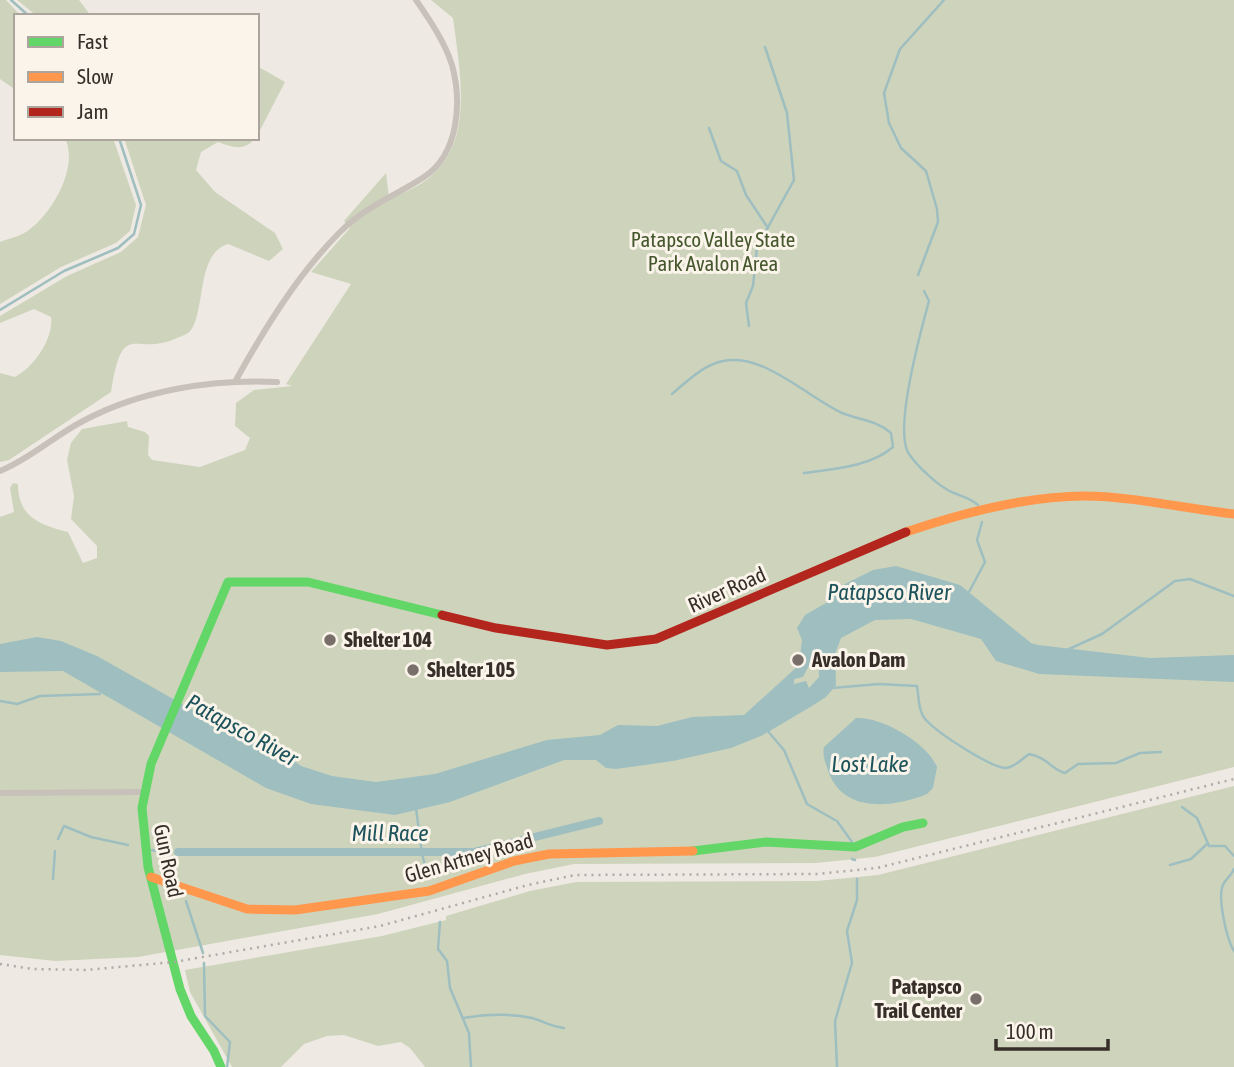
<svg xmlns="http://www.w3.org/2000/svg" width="1234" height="1067" font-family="'Asap Condensed',sans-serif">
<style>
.green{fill:#ced4bc}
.water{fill:#9ebec0;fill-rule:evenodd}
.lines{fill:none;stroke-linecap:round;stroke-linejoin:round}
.stream{stroke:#9ebec0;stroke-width:2.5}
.canal{stroke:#9ebec0;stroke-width:8}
.street{stroke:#c7c1ba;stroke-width:6}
.fast{stroke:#63d668;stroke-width:9}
.slow{stroke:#ff974d;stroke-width:9}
.jam{stroke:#b3261e;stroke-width:9}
.rail{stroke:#aeaaa5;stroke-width:2.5;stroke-dasharray:2 5;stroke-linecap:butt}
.poi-dot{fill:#786f6a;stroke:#faf4ea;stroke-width:2.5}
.labels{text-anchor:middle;stroke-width:6;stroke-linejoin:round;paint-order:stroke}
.park-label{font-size:21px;fill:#45572c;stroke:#faf4ea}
.street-label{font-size:21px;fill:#382e29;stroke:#faf4ea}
.poi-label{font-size:21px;font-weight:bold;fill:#382e29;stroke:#faf4ea;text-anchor:start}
.water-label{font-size:23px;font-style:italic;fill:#1d535b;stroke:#faf4ea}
</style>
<rect width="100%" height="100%" fill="#eee9e2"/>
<g class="green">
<polygon points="0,0 6,0 21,16 16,16 16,90 0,79"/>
<polygon points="17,0 79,0 91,16 37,16"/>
<path d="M431,0H1234V767L875,857L816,863L574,864L525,874L378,914L138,957L55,961L0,955V517L14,512L10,488L13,483L18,484C18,518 41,525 68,532L83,563L97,558V546L71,519L74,496L67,460L71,443L82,429L127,421L128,427L145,432L149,436L148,455L152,460L200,467L245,450L250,438L235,426L236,403L254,390L292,386L286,384L351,284L311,272L350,228L344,221L386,173L389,198C479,171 463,93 453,18Z"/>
<polygon points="257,66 285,82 257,136"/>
<path d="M65,138H113L136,205L130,231L116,243L61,267L0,304V242C10,238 22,236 30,229C53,212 79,166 65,138Z"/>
<path d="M124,138H255C245,152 232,147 218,142L201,152L196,170L215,192L275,233L283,249L269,261L228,244C196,254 206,308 191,330C188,334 182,336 177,338C134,358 123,316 111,392L9,460L0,462V373L15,377C33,368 54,339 51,317L34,309L0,323V316L67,276L121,252L138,237L146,205Z"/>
<polygon points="1234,786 1234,1067 425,1067 410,1048 401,1042 378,1046 344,1035 327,1036 304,1044 281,1067 232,1067 190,992 185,970 382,936 446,920 446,916 530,891 576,882 817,881 878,875"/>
</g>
<g class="water">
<path d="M896,566L960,585L1031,643L1038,645L1150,658L1234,655V682L1039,674L996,661L981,639L911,619L875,620L841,638L835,654L836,685L826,697L812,706L761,736L731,748L673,761L616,769L606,768L596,760H564L450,802L395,815L311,804L266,788L63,671L0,672V644L37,637L61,641L97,656L239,736L284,753L301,766L332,776L376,782L435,774L547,740L600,735L618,725L657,726L692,717L744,715L799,665L802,640L797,628L805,615L826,603L841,586L873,570ZM818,654L819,677L809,688L806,681L794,684V679L803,677L814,656Z"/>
<path d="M856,718C883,717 927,743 937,767L933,788L927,794C893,808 844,813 829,773C826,764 822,756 824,747Z"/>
</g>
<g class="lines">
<g class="stream">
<polyline points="11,0 29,16"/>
<polyline points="709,128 721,161 737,171 746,195 768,228"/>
<polyline points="918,275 938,222 937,209 926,171 901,148 889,123 884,93 900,49 944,0"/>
<path d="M924,291L929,301C921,330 893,431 909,454C917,466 940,488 954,493C963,497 970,498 978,505"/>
<polyline points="0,310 64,271 118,248 134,234 141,205 119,138"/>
<polyline points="749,326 746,303 753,286 757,247 794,180 787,113 765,47"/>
<path d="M672,394C684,384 697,371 711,365C756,344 803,395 842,413C859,420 876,420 891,433L893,447C870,467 833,469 804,473"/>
<polyline points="969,592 985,562 977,540 982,522"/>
<polyline points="1069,649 1102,634 1175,581 1190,579 1234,596"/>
<path d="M832,688L879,684L917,686C919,697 918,713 927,721C938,733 991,768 1006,768C1015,767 1022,759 1029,754C1049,758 1050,769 1065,773L1078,764L1116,763L1140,753L1161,752"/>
<polyline points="0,701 17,704 40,696 100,694"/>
<polyline points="766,729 784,750 807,804 835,820"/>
<polyline points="1182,807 1197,818 1209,846 1225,846 1234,856"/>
<polyline points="416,808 422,854 428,877"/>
<polyline points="837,821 852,842"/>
<polyline points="58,839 64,826 91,837 128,845"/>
<polyline points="152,850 166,853"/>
<polyline points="852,859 855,860"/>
<polyline points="1170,865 1191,859 1207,844"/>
<path d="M1234,869C1231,876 1227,878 1224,883C1216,895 1227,940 1234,951"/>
<polyline points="53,879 55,851"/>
<polyline points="186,901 203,953"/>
<polyline points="440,922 438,949 447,961 450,988 469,1033 471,1067"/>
<polyline points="204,963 205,1016 230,1042 227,1067"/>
<path d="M463,1018C486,1014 509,1013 532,1018C543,1021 551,1027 564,1028"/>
<polyline points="837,1067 835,1021 852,963 847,931 857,900 857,879"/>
</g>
<polyline class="canal" points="178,852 474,852 599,821"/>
<g class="street">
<path d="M236,380C265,328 298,274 340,232C366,206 395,196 424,177C459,154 462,102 452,65C445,42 429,19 416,0"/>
<path d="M0,471C30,459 54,436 83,421C141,390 212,379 277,382"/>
<polyline points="0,793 142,792"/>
</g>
<g class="fast">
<polyline points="693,851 766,842 855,847 903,827 923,823"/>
<polyline points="221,1067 214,1051 191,1016 180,989 148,867 142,808 151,764 228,582 308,582 442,615"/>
</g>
<g class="slow">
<path d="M906,532C962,513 1025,496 1085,496C1129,496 1189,509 1234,514"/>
<polyline points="151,877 247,909 295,910 429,891 514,861 549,854 693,851"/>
</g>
<polyline class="jam" points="442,615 496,628 607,645 656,639 906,532"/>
<polyline class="rail" points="0,964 33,969 86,970 174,962 380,926 528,885 575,875 817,874 877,868 1234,779"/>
</g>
<g class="poi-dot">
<circle cx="330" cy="640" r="7"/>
<circle cx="798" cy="660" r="7"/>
<circle cx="413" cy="670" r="7"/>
<circle cx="976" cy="999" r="7"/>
</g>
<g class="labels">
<g class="park-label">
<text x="713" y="247">Patapsco Valley State<tspan x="713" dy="24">Park Avalon Area</tspan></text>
</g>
<g class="street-label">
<text transform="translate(727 590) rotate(-24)" y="7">River Road</text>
<text transform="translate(469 858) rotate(-16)" y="7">Glen Artney Road</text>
<text transform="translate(168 861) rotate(78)" y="7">Gun Road</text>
</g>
<g class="poi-label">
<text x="344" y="647">Shelter 104</text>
<text x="812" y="667">Avalon Dam</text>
<text x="427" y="677">Shelter 105</text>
<text x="962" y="994" text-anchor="end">Patapsco<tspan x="962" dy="24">Trail Center</tspan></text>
</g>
<g class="water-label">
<text x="889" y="600">Patapsco River</text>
<text transform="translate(242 730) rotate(29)" y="8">Patapsco River</text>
<text x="870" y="772">Lost Lake</text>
<text x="390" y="841">Mill Race</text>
</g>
</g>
<rect x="14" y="14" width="245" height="126" fill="#faf4ea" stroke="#aca59d" stroke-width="2"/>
<rect x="28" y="37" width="35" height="10" fill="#63d668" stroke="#aca59d" stroke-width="2"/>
<text x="77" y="49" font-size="21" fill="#382e29">Fast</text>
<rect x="28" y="72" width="35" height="10" fill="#ff974d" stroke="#aca59d" stroke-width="2"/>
<text x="77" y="84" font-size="21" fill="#382e29">Slow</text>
<rect x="28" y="107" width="35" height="10" fill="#b3261e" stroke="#aca59d" stroke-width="2"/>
<text x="77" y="119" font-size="21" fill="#382e29">Jam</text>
<path d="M996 1039v10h112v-10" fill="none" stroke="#382e29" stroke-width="3.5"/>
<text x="1006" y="1039" font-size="21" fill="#382e29" stroke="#faf4ea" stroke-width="5" paint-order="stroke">100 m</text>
</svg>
